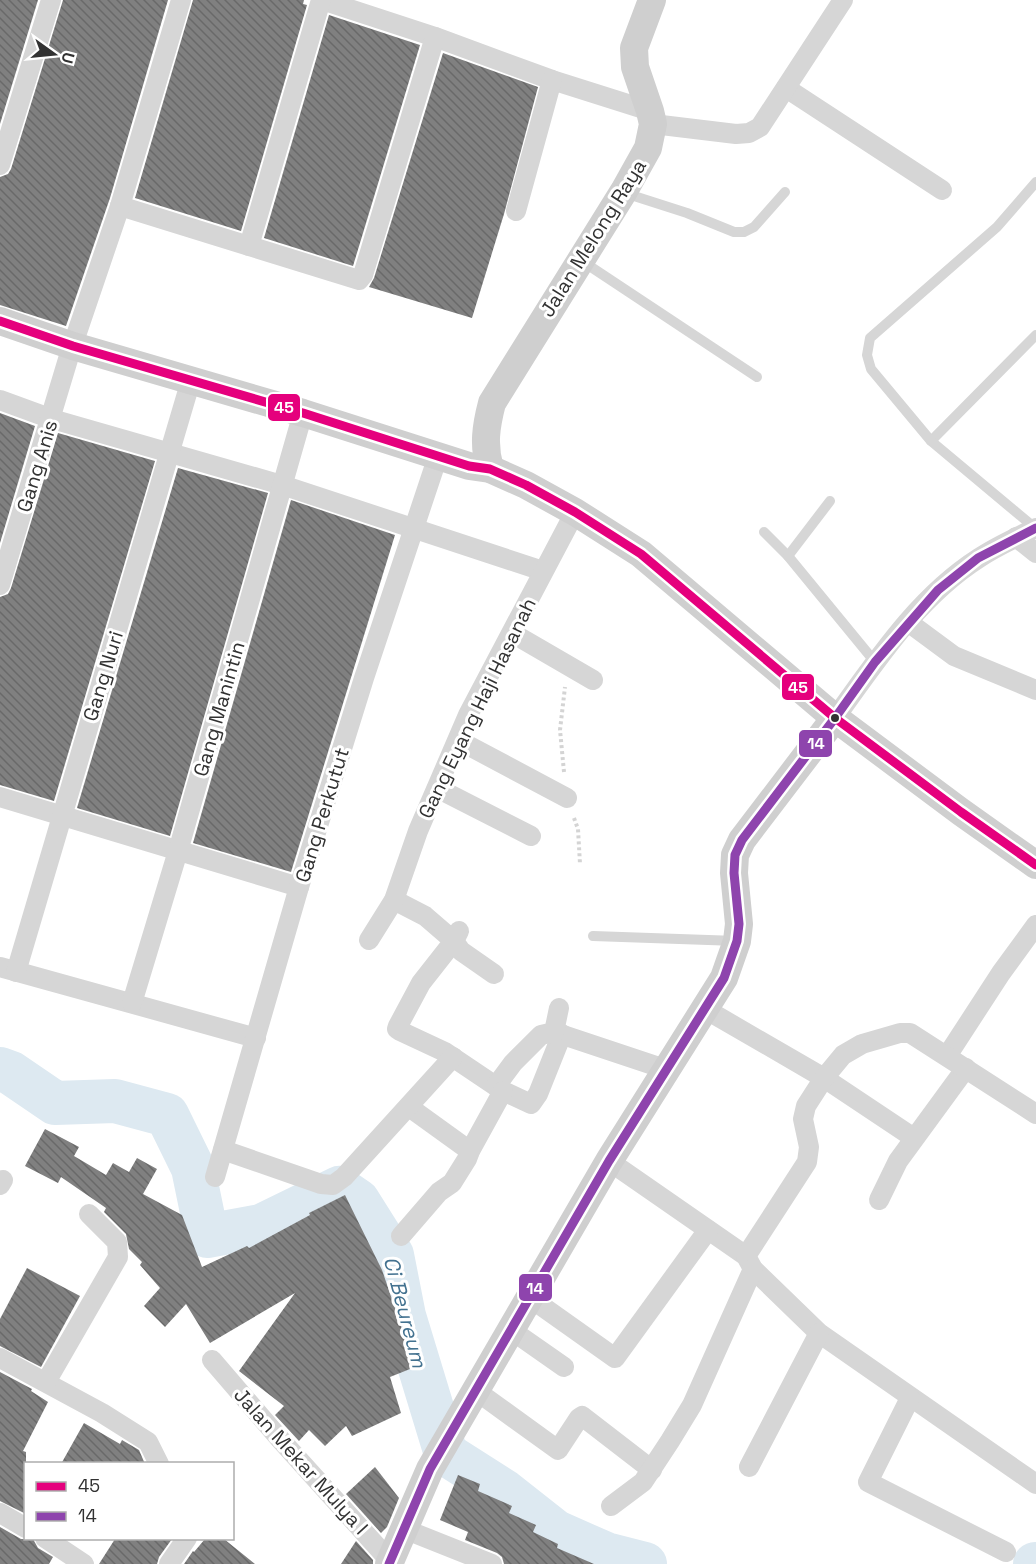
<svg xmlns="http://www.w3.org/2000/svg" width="1036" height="1564" font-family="'Space Grotesk',sans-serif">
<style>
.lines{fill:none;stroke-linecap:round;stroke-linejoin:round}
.river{stroke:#dde9f1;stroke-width:44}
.building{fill:url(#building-back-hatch)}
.path{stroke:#d4d4d4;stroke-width:4;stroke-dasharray:3 3;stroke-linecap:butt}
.service{stroke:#d6d6d6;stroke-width:10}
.minor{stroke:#d6d6d6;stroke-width:20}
.secondary{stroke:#cfcfcf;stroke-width:28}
.bus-1-casing{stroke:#fff;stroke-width:14}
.bus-2-casing{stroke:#fff;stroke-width:14}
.bus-1{stroke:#e5007d;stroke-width:9}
.bus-2{stroke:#8e44ad;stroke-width:9}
.bus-dot{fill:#323232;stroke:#fff;stroke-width:2}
.labels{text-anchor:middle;stroke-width:6;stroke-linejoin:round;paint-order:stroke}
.street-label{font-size:20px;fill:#323232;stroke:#fff}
.water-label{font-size:21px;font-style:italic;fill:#437290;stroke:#fff}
.line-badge{stroke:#fff;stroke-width:2}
.badge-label{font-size:16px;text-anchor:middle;font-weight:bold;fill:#fff}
</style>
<defs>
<pattern id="building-back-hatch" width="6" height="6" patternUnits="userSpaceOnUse" patternTransform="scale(1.5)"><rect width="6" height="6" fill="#808080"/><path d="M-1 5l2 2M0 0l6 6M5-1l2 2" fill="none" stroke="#696969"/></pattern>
</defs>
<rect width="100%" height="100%" fill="#fff"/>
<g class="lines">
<g class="river">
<polyline points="0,1069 11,1073 55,1103 115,1101 167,1115 193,1168 207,1236 261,1226 339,1188 358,1201 392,1255 404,1316 446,1454 504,1491 556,1532 606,1554 645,1564"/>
<polyline points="1035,1564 1036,1564"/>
</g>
</g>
<g class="building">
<polygon points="0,0 38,0 0,124"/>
<polygon points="63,0 168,0 110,198 66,326 0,305 0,177 8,174 11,169"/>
<polygon points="193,0 304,0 303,4 307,5 241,231 135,198"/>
<polygon points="329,15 420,45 353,266 264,238"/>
<polygon points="443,53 538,87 504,214 472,318 369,287 374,278"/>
<polygon points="0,413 35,426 0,543"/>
<polygon points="58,433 155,461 54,801 0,785 0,597 8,594 11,588"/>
<polygon points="178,468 268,493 170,836 77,808"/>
<polygon points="291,500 395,535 291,872 193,843"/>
<polygon points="45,1129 79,1147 74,1156 106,1175 113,1163 129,1172 137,1158 157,1169 143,1194 182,1215 202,1267 247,1246 249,1248 310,1215 309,1213 345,1195 382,1270 415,1367 390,1377 401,1413 352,1436 346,1426 325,1446 309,1430 299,1441 275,1415 284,1406 239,1371 295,1293 210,1343 186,1304 165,1327 144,1306 160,1288 140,1265 142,1262 129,1249 126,1234 104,1212 106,1208 61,1177 58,1183 25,1166"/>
<polygon points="27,1268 80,1296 41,1367 0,1346 0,1319"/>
<polygon points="0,1372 32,1389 31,1391 48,1402 23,1451 26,1452 26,1514 0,1501"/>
<polygon points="84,1423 120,1444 122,1440 139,1450 145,1464 61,1464"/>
<polygon points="375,1467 399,1498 387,1527 381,1533 346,1494"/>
<polygon points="458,1475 480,1484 478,1491 512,1506 509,1513 536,1525 533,1532 558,1544 557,1548 594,1564 504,1564 502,1557 497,1553 465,1540 468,1532 440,1520"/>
<polygon points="0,1527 21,1539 33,1539 38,1548 53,1557 49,1564 0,1564"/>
<polygon points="115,1539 172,1539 159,1557 157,1564 99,1564"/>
<polygon points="205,1539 224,1539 255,1564 184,1564 193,1551 194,1552"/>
<polygon points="356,1541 373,1560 373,1564 341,1564"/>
</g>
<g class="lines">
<g class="path">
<polyline points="564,772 560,730 565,687"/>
<polyline points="574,818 578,829 580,864"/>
</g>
<g class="service">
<polyline points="624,191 634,196 687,213 734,232 744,232 754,227 785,192"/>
<polyline points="582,261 757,377"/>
<polyline points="931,441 1036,335"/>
<polyline points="1035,528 931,441 871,369 867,355 870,338 997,227 1036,182"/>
<polyline points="764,532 788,556 875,662"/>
<polyline points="788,556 830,501"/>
<polyline points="593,936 737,941"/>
</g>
<g class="minor">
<polyline points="322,0 435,37 552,80 650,111"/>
<polyline points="786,88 942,190"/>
<polyline points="653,124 736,134 749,133 760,127 843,0"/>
<polyline points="0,165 51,0"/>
<polyline points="120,206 359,280 363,275 435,37"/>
<polyline points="516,211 552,80"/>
<polyline points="249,246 321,0"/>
<polyline points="0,400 52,419 282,485 543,571"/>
<polyline points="1016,537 1036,553"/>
<polyline points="0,585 69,356 120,206 181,0"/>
<polyline points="908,622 954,656 1036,690"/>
<polyline points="512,633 593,680"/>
<path d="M835,718C877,660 918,597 979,558C997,546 1017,537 1036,528"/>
<polyline points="458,740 567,798"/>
<polyline points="437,788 531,836"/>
<polyline points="0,797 299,887"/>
<polyline points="394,900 425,916 454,941 421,983 398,1026 397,1029 400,1031 445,1052 503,1091 531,1104 538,1094 562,1034"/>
<polyline points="459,931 454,941 461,951 494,974"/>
<polyline points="369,940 394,900 418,831 468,715 575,512"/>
<polyline points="0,967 256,1038"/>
<polyline points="16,972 191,380"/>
<polyline points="132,1003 178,851 303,413"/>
<polyline points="705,1009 824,1078 914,1138"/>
<polyline points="554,1032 665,1069"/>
<polyline points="947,1056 1001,973 1036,925"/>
<polyline points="496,1086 513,1063 541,1035 554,1032 559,1008"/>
<polyline points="409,1107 470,1151"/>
<polyline points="223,1150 321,1184 333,1185 344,1177 453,1057"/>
<polyline points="609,1161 746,1256 753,1269 819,1333 1036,1484"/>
<polyline points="215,1177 299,887 364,678 438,456"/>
<polyline points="0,1185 3,1180"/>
<polyline points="879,1200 898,1161 966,1068"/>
<polyline points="401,1236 439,1192 452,1183 467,1159 470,1151 503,1091"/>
<polyline points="746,1256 807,1162 809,1147 803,1119 806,1106 824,1078 843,1055 862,1044 900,1033 910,1033 1036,1114"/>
<polyline points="529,1297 615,1358 708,1230"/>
<polyline points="511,1330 564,1367"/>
<polyline points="0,1358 102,1413 148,1442 159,1464"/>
<polyline points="212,1360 279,1438 390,1561"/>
<polyline points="46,1382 118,1257 117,1242 89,1214"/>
<polyline points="475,1390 558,1450 579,1418 582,1416 652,1470"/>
<polyline points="910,1398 868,1482 1006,1552"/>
<polyline points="749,1467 819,1333"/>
<polyline points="611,1506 643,1482 670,1441 692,1405 753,1269"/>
<polyline points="0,1513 26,1528"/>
<polyline points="404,1529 492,1564"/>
<polyline points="45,1538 84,1564"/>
<polyline points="169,1564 187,1538"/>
</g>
<g class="secondary">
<polyline points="0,321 73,346 303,413 469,466 490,469 526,485 575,512 641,554 835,718 961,812 1036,865"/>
<path d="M490,469C483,445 486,426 492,403L624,191L648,148L653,124L650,111L635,67L634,48L652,0"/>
<polyline points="389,1564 430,1469 609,1161 724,978 737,941 739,924 734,873 735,855 742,840 835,718"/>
</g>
<g class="bus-1-casing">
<polyline id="bus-1" points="0,321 73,346 303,413 469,466 490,469 526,485 575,512 641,554 835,718 961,812 1036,865"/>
</g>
<g class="bus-2-casing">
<polyline id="bus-2" points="389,1564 430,1469 609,1161 724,978 737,941 739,924 734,873 735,855 742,840 835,718 875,662 938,590 978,558 1036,528"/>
</g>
<use href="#bus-1" class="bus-1"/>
<use href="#bus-2" class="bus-2"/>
</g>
<circle class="bus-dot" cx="835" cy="718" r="5"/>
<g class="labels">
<g class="street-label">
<text transform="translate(593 238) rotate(-58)" y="7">Jalan Melong Raya</text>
<text transform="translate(37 466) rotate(-73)" y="7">Gang Anis</text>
<text transform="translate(103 676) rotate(-73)" y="7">Gang Nuri</text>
<text transform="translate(477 708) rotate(-64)" y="7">Gang Eyang Haji Hasanah</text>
<text transform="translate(219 709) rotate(-74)" y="7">Gang Manintin</text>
<text transform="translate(322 815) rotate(-73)" y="7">Gang Perkutut</text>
<text transform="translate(301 1461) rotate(48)" y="7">Jalan Mekar Mulya I</text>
</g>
<g class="water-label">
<text transform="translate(405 1312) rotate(75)" y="7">Ci Beureum</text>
</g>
</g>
<g class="line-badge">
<rect x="267" y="393" width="34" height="29" rx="6" fill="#e5007d"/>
<rect x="781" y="673" width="34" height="28" rx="6" fill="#e5007d"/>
<rect x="798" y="729" width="35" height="29" rx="6" fill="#8e44ad"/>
<rect x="518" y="1273" width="35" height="29" rx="6" fill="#8e44ad"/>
</g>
<g class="badge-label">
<text x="284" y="413">45</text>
<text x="798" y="693">45</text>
<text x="816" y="749">14</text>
<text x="535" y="1294">14</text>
</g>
<rect x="24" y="1462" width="210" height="78" fill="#ffffff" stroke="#adadad" stroke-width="1.5"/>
<rect x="36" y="1482" width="30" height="9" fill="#e5007d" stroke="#adadad" stroke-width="1.5"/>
<text x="78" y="1492" font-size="18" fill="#323232">45</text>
<rect x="36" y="1512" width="30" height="9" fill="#8e44ad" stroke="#adadad" stroke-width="1.5"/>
<text x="78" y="1522" font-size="18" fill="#323232">14</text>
<g transform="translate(54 54) rotate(105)" stroke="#ffffff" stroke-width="4.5" paint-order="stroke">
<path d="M0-4.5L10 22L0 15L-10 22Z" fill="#323232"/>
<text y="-9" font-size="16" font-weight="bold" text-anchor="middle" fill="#323232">U</text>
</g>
</svg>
